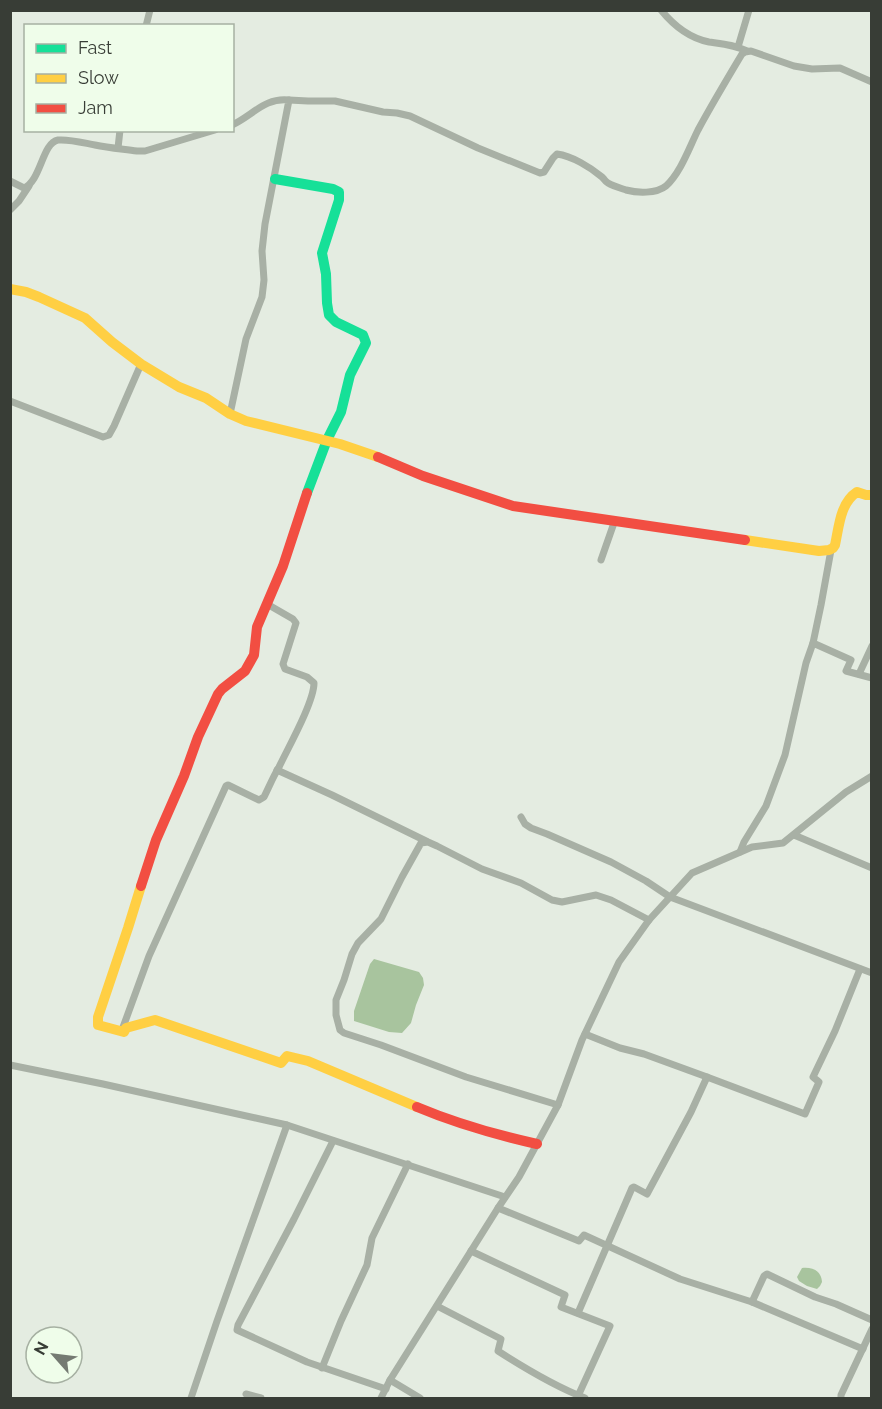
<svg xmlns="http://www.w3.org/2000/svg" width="882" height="1409" font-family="Raleway,sans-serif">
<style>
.water{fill:#a8c49e}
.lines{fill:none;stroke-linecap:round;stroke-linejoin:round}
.street{stroke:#a8b0a5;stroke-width:7}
.fast{stroke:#16e098;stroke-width:10}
.slow{stroke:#ffcf43;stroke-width:10}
.jam{stroke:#f24e42;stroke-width:10}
</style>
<rect width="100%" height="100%" fill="#e4ece1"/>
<g class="water">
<polygon points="374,959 419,972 423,978 424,985 416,1005 411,1023 402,1033 389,1032 354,1021 354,1011 370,964"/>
<path d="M802,1268C812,1267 821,1270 822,1282L820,1286L817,1289L807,1286L799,1281L797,1277Z"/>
</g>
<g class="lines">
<g class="street">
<path d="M661,10C674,26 689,38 709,42C723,44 735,45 747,51"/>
<polyline points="146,26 150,10"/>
<polyline points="738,47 749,10"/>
<path d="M289,100L308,101H335L383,112L397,113L410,116L478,148L540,173L544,172L553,158L557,154C572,156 590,167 602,177C606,181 604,180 608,183C613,186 620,188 626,190C637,193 656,194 666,186C681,172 689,148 698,130C712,104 727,79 742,54L745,52L751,51L794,66L812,69L840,68L872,82"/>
<polyline points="118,148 120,130"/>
<path d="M10,181L24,188C41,181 42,143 58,140C70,139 84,143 95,145C109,148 123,149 137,151H145L215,130"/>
<polyline points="10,210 19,201 29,186"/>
<polyline points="10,401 103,437 109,435 114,426 141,364"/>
<path d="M230,414L246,339L262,297L264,280L262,251L265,224L289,100C265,97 252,116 232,125"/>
<polyline points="601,560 615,520"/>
<polyline points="813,643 821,605 831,550"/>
<polyline points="859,674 872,646"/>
<polyline points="277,770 332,795 426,841"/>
<polyline points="521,817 525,824 531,828 547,834 611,862 646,881 670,897 872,973"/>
<polyline points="794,835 872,868"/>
<polyline points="740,852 744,842 766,806 785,755 806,663 813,643 851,660 846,671 872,678"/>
<path d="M122,1030L149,956L226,786L228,785L259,800L264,797C269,787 273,777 279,767C288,748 314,702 314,683L307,677L285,669L283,664L296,623L293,619L267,604"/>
<polyline points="10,1065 103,1084 287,1125 505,1197"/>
<polyline points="707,1077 805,1114 819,1082 813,1077 835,1031 860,969"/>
<polyline points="558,1105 466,1077 381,1045 344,1033 340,1030 336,1015 336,1000 344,980 352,954 358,943 381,919 402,877 421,843 428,842 437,846 482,869 521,883 552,900 562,902 596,895 611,900 649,920"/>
<polyline points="333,1141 294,1219 238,1325 237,1330 307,1362 386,1389"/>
<polyline points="498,1208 579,1241 584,1235 680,1279 752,1302 863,1349"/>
<polyline points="471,1251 565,1295 561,1307 610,1326 578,1396"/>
<polyline points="752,1302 764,1276 767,1274 815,1297 836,1304 872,1320"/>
<path d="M437,1306L501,1339L498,1351C526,1369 554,1386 585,1398"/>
<polyline points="578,1313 632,1188 634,1187 647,1194 691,1112 707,1077 644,1054 620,1048 585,1034"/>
<polyline points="322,1368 341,1321 367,1265 372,1238 408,1164"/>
<polyline points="390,1380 420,1398"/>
<polyline points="246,1394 261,1398"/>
<polyline points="191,1398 217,1321 287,1125"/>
<polyline points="381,1398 390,1380 498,1208 519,1177 558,1105 582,1040 619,962 649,920 692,873 752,847 783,843 846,792 872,776"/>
<polyline points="841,1398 841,1395 872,1329"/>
</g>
<polyline class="fast" points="275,179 333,189 339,192 339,200 322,253 326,274 327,303 329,315 336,322 363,335 366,343 350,375 341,412 327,440 307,493"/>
<g class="slow">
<polyline points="10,289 26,292 39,297 85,318 112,342 141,364 179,387 206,398 230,414 246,421 340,444 378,457"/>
<path d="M745,540L819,551L829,550L833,548L835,545C839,527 840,503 857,492L866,495H872"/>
<polyline points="141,886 128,928 98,1017 98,1025 124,1032 126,1028 155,1020 281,1063 287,1056 308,1061 417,1107"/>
</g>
<g class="jam">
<polyline points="378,457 423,476 513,506 745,540"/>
<polyline points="141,886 156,840 184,776 198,737 218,694 222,689 245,671 254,655 257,627 283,566 307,493"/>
<path d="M417,1107C455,1123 497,1135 537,1144"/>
</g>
</g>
<rect width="882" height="1409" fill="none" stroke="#383d36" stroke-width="24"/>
<rect x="24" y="24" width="210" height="108" fill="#effdea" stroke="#a6b0a2" stroke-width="1.5"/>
<rect x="36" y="44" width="30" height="9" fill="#16e098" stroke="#a6b0a2" stroke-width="1.5"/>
<text x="78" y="54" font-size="18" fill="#383d36">Fast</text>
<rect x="36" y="74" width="30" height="9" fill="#ffcf43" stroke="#a6b0a2" stroke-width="1.5"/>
<text x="78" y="84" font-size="18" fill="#383d36">Slow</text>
<rect x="36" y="104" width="30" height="9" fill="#f24e42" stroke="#a6b0a2" stroke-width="1.5"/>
<text x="78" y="114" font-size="18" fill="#383d36">Jam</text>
<g transform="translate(54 1355) rotate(298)"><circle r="28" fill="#effdea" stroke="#a6b0a2" stroke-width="1.5"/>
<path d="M0-4.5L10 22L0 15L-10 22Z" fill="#747a72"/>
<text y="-9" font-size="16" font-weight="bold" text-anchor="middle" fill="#383d36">N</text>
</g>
</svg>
